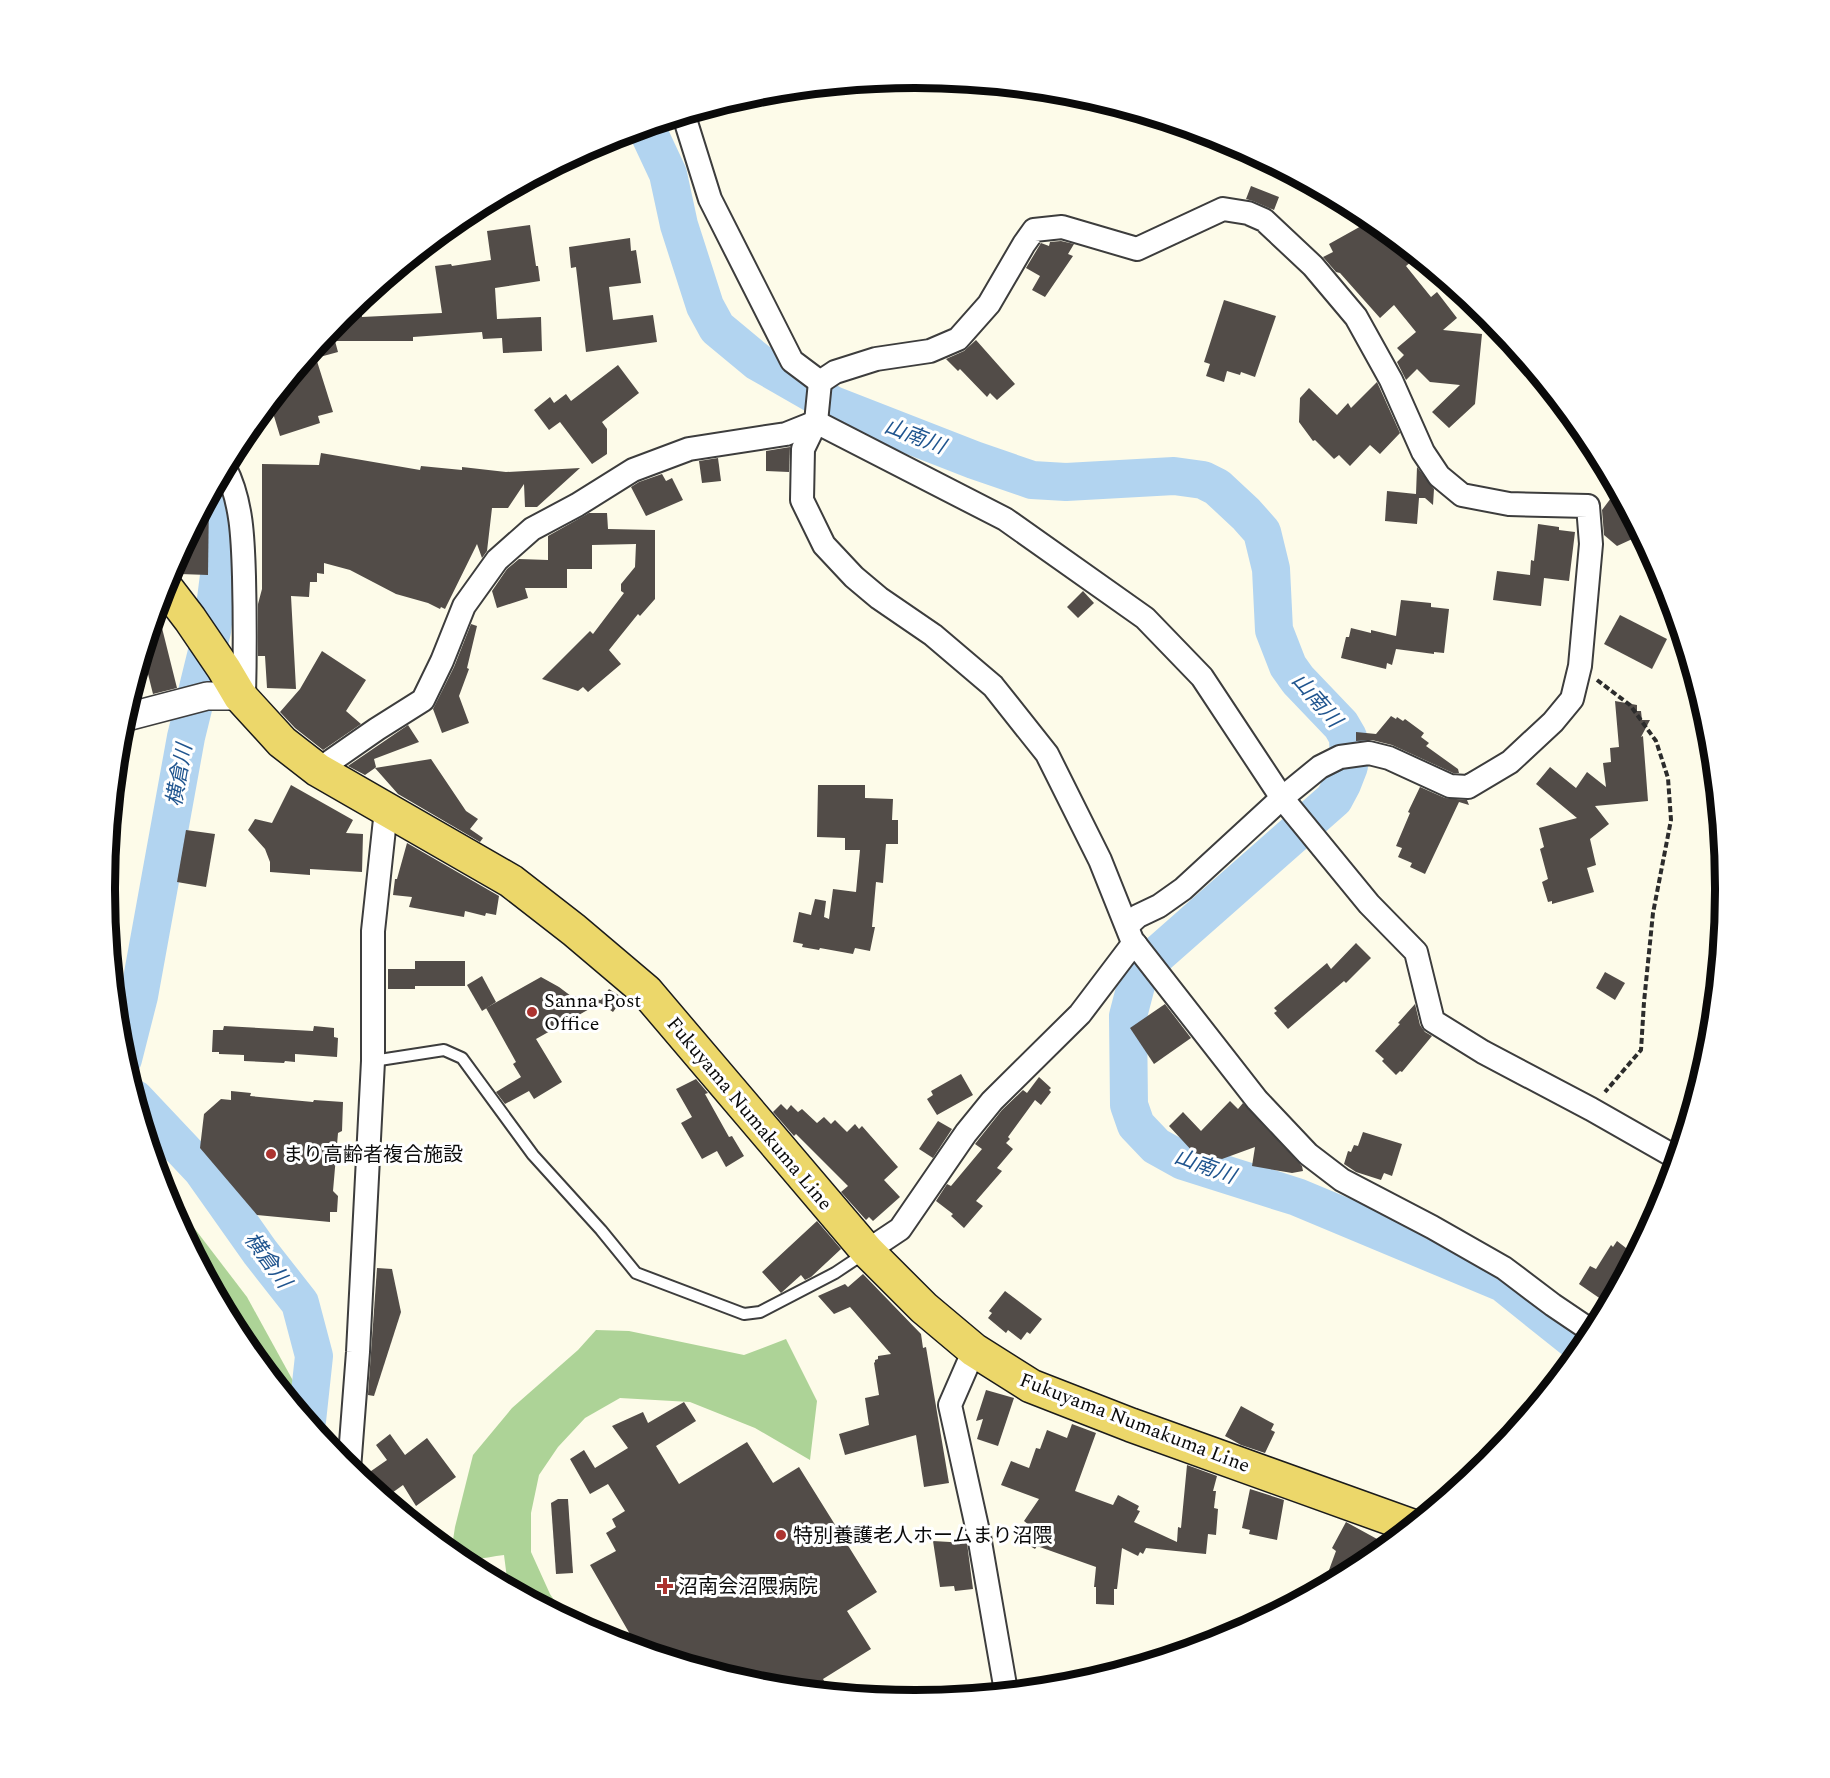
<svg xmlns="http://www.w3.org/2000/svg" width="1830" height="1778" font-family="Spectral,'Noto Sans JP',serif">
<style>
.forest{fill:#add397}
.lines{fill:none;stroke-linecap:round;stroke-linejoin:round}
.river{stroke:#b2d4f0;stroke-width:38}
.building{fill:#524c48}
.service-casing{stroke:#3d3d3d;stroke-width:14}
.minor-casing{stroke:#3d3d3d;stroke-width:26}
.tertiary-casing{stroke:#3d3d3d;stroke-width:30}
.primary-casing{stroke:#1b1b1b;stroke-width:36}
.path{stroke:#2c2c2c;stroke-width:4;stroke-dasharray:6 3;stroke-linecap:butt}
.service{stroke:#fff;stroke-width:10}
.minor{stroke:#fff;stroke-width:22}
.tertiary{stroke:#fff;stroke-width:27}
.primary{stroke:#ecd76a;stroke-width:33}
.poi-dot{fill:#ac3430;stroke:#fff;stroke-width:2}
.labels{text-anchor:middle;stroke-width:6;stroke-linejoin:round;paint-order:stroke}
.poi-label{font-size:20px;fill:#0a0a0a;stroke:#fff;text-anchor:start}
.street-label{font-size:20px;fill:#0a0a0a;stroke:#fff}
.water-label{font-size:21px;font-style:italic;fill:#20558f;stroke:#fff}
.rim{fill:none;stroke:#0a0a0a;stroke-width:8}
</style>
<rect width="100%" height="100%" fill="#fdfbe9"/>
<g class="forest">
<polygon points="164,1195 172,1199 247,1297 297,1388 293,1404 240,1339"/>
<path d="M596,1330L629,1331L744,1355L786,1339L817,1401L810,1460L755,1428L690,1402L620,1398L585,1418L558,1447L539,1475L531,1513V1552L550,1594L564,1615L614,1641L604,1638L508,1586L504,1555C487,1557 465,1564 451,1553L455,1527L473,1455L512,1408L578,1350Z"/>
</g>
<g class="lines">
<g class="river">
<polyline points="646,127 668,174 679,225 705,306 717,328 758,362 833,405 974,460 1032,480 1066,482 1174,476 1203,480 1217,487 1246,514 1262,532 1271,569 1274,630 1288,666 1298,680 1341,725 1348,737 1349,766 1342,784 1334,799 1140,970 1128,1016 1129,1105 1136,1125 1156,1146 1183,1161 1297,1197 1503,1283 1583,1347"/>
<polyline points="123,1059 139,996 186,737 212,631 224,536 217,501 213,491"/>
<polyline points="135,1099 202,1170 260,1252 300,1303 314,1356 307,1421"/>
</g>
</g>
<g class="building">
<polygon points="1251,186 1279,197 1274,210 1253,201 1246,199"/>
<polygon points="1372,220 1417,257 1406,266 1431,297 1437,292 1457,318 1443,330 1482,334 1475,404 1449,428 1432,412 1460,385 1430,382 1417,369 1406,380 1397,362 1404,355 1397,348 1416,332 1394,305 1380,318 1340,273 1336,272 1323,257 1333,252 1329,244"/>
<polygon points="530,225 536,266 538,266 540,281 495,288 497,319 541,317 542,351 503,353 502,338 483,339 482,332 413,337 413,341 335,341 338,352 316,358 333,412 318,416 320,423 280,436 270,403 342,315 362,299 362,317 442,313 435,266 451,264 452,266 491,260 487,231"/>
<polygon points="630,238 631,251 636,250 641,283 609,287 613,320 653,315 657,342 586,352 576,267 571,268 569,247"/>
<polygon points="1061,241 1074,244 1068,254 1073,256 1045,297 1032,290 1040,276 1026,268 1041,243 1049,246 1050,242"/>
<polygon points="1224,300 1276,316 1255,377 1241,372 1240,375 1227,371 1224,382 1206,376 1210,364 1204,362"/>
<polygon points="976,340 1015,384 997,400 990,393 987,397 960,369 958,371 946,359 964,351"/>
<polygon points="618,365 639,393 602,422 607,429 607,454 592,464 560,422 549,430 534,410 550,397 554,403 566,394 571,401"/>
<polygon points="1377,382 1400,433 1380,454 1370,445 1350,466 1339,455 1334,459 1315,440 1313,441 1299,422 1300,398 1309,388 1337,415 1348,403 1351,408"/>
<polygon points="790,447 789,472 766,471 766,451"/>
<polygon points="321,453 420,470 421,466 462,470 462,467 506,472 580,468 537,507 525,507 524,484 508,508 492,508 487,551 482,558 477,544 445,609 441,607 440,609 428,603 396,594 350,570 324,563 324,574 317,573 317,582 310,582 309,597 291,596 296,689 267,688 265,656 258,656 258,604 262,589 262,464 319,465"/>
<polygon points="718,458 721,481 702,483 699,461"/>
<polygon points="1417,467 1434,489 1433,505 1425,498 1419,498 1417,524 1385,521 1387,491 1416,494"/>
<polygon points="662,474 666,481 672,478 683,500 646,516 631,487 639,482"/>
<polygon points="1617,490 1641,535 1617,546 1604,535 1602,510"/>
<polygon points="209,498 208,575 180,574 180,551"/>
<polygon points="589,513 607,513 608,529 655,530 655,599 640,616 638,614 609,650 621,664 588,692 583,687 578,691 542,679 590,631 593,634 624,593 621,591 621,584 635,567 636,544 592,545 592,569 567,569 567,588 525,588 528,598 497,608 492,591 507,569 519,559 548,560 548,536"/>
<polygon points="1538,524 1559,527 1559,530 1575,532 1569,581 1544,578 1541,606 1493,600 1497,571 1530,575 1531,560 1534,561"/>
<polygon points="1083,591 1094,603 1078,618 1067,607"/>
<polygon points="1401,600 1431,603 1431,607 1449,609 1444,653 1434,652 1434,654 1396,649 1392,665 1387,663 1386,669 1341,658 1346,637 1349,637 1351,628 1371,633 1371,630 1396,636"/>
<polygon points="157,608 177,688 153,694 143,654"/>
<polygon points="1620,615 1667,639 1652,669 1604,644"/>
<polygon points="471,624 477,626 467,668 469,669 459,696 469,723 442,733 433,709 454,667"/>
<polygon points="322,651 366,680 346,711 361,724 323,750 295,728 280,712 300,689"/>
<polygon points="1615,701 1637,705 1637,711 1641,711 1642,720 1650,720 1641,737 1643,736 1648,801 1595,806 1609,824 1590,839 1596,865 1587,868 1594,892 1552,904 1552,901 1548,902 1542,882 1548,879 1540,849 1544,847 1539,828 1577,818 1536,784 1550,767 1576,788 1587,772 1606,787 1603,763 1611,762 1610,748 1619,747"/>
<polygon points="1391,716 1396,719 1397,717 1403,721 1405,719 1424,733 1421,737 1429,743 1426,746 1458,769 1459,773 1453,773 1392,745 1372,740 1356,741 1356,732 1376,734"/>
<polygon points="408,725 419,742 374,759 376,767 375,768 431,759 466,811 478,819 470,829 483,838 480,842 398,794 375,768 365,775 348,766"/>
<polygon points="291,785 353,820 346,833 363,834 362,872 310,869 310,875 270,872 270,862 265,849 248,830 255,819 272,823"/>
<polygon points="818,785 865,785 865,798 893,799 892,820 898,820 898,844 886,844 883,883 876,882 872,927 875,927 870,951 855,948 853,954 820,948 819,950 802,947 803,944 793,942 799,912 811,915 815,899 826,901 824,917 829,919 833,889 856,892 860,850 845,850 845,838 817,837"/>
<polygon points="1420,787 1445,798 1467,800 1469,805 1459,802 1425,874 1410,867 1412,863 1398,857 1402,848 1396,846 1410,813 1408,812"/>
<polygon points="186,830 215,834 206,887 177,882"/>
<polygon points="407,843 499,896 496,915 486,913 485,916 465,911 464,917 409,907 412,897 393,895 395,879 397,879"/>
<polygon points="1356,943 1371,958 1346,983 1344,981 1288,1029 1274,1013 1277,1011 1274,1008 1327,963 1331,969"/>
<polygon points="415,961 465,961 465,986 415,986 415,989 388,989 388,969 415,969"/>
<polygon points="1605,972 1625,983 1615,1000 1596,988"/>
<polygon points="482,976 496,1002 482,1011 467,985"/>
<polygon points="541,977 559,987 571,996 601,1000 609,989 623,998 613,1012 600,1003 536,1039 562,1082 534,1099 529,1091 505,1104 496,1092 521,1077 513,1064 516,1062 486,1008"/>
<polygon points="1165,1004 1191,1038 1154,1064 1130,1028"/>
<polygon points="1415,1004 1420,1025 1425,1032 1432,1036 1402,1072 1400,1071 1396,1075 1382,1061 1384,1059 1375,1051 1400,1024 1398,1023"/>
<polygon points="224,1026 313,1031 314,1026 334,1028 334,1037 338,1038 337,1057 295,1054 295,1062 285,1061 284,1063 244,1061 244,1055 219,1054 219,1052 212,1052 213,1030 223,1030"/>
<polygon points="961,1074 973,1095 937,1115 927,1099 933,1095 931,1091"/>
<polygon points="1039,1077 1051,1088 1049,1090 1051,1092 1041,1105 1035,1100 1008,1137 1010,1139 1006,1143 1013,1149 997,1168 1002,1171 976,1201 983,1206 964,1228 951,1216 953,1214 936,1201 947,1184 951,1186 982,1149 975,1144 1002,1110 1023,1090 1027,1093"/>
<polygon points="696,1079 708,1093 705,1094 729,1137 732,1136 744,1156 726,1167 717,1151 702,1159 681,1123 692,1117 676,1089"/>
<polygon points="231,1091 251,1093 250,1096 313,1102 314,1100 343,1102 342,1131 338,1133 333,1191 338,1196 337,1212 330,1212 330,1222 257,1215 200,1148 204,1114 221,1099 231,1100"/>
<polygon points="1230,1101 1238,1109 1243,1103 1302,1166 1303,1171 1292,1173 1252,1166 1255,1147 1222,1159 1194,1153 1169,1126 1183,1112 1201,1131"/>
<polygon points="781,1104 787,1110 791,1105 798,1112 802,1109 817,1123 824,1117 831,1124 835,1120 847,1132 855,1124 859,1129 862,1126 898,1167 884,1180 900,1197 873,1221 869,1217 866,1220 841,1192 848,1186 796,1134 794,1136 773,1112"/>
<polygon points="938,1121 952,1129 933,1158 919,1149"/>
<polygon points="1363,1132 1402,1144 1392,1176 1384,1173 1381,1180 1356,1172 1344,1164 1348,1151 1351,1152 1354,1145 1358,1146"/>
<polygon points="817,1221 841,1249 811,1277 805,1280 801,1275 781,1293 762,1272"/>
<polygon points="1617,1241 1635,1255 1608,1304 1579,1284 1590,1266 1596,1269 1611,1245 1613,1247"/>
<polygon points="377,1268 392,1269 401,1312 374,1396 368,1395"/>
<polygon points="863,1274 921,1334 923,1348 926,1347 949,1483 924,1487 916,1435 845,1455 839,1434 869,1425 865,1398 879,1395 874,1363 875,1362 875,1360 878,1359 878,1356 891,1354 850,1307 834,1314 818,1296 845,1284 848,1287"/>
<polygon points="1005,1291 1042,1319 1030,1334 1027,1332 1021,1340 1008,1330 1006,1333 988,1318 992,1313 989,1311"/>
<polygon points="986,1390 1014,1398 998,1446 977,1439 983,1419 976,1421"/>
<polygon points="684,1402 696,1421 656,1446 679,1484 747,1442 773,1483 799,1467 877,1592 847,1611 871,1649 823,1679 830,1692 756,1684 638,1648 590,1565 616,1551 606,1533 616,1527 612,1519 625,1511 608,1484 590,1494 570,1459 584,1450 595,1468 628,1448 612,1426 643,1412 648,1423"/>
<polygon points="1241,1406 1274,1424 1271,1430 1275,1432 1265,1453 1241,1445 1225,1436"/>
<polygon points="1072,1424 1096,1433 1075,1491 1113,1505 1118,1495 1139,1506 1137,1510 1140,1511 1134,1522 1177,1542 1178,1527 1181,1528 1187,1465 1217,1476 1213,1491 1216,1491 1214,1508 1218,1509 1216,1535 1208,1534 1206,1554 1146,1548 1143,1554 1140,1552 1138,1556 1122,1548 1117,1589 1114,1589 1114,1605 1096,1604 1096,1587 1094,1587 1096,1567 1037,1546 1035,1549 1020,1540 1029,1525 1024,1521 1039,1499 1001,1485 1011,1461 1029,1468 1036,1448 1040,1449 1047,1430 1067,1438"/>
<polygon points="390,1434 405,1455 427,1438 456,1477 416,1506 403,1485 385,1498 361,1478 387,1460 376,1445"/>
<polygon points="1250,1489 1284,1500 1277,1540 1249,1534 1250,1530 1242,1528"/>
<polygon points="558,1499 568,1499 573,1573 556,1574 551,1503"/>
<polygon points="1346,1522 1388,1545 1365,1564 1342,1576 1329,1570 1336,1551 1332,1548"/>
<polygon points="933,1541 967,1543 973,1589 955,1591 954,1586 940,1587"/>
</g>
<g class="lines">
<g class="service-casing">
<polyline id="service" points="373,1061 444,1050 462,1058 533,1155 601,1230 636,1273 744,1314 760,1312 835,1273 865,1253"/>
</g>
<g class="minor-casing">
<g id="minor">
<polyline points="684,116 710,199 792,361 820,382"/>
<polyline points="820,382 835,372 876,359 930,351 958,339 989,304 1024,244 1034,230 1062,227 1137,249 1223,209 1248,213 1264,220 1313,266 1356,317 1391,380 1423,452 1439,476 1462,495 1509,504 1588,506 1591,544 1580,666 1572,699 1553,722 1510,762 1468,787 1450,786 1389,758 1369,753 1340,757 1320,767 1282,798 1183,889 1159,906 1138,916 1127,926"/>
<polyline points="820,382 816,422 803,449 802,500 824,545 854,577 879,598 933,635 993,686 1047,754 1100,860 1132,940 1257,1100 1308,1154 1342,1180 1432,1227 1504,1268 1553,1305 1593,1332"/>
<path d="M225,468C242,501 243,540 244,577C245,617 245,657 244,697H240"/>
<polyline points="318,770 377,729 423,700 442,661 464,606 497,560 532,529 577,505 633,470 689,449 786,434 816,422 1005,519 1145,618 1202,677 1282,798 1369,904 1416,952 1433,1021 1483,1052 1591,1109 1677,1158"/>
<polyline points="867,1251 900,1229 966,1133 992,1101 1080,1014 1130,948 1136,945"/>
<polyline points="974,1350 950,1405 979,1536 1006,1691"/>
<polyline points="349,1469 358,1352 373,1061 373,931 386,810"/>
</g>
</g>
<g class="tertiary-casing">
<polyline id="tertiary" points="123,718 207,696 240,696"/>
</g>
<g class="primary-casing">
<polyline id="primary" points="164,585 190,619 224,669 240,696 282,742 318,770 511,881 574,930 646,991 867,1251 924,1308 974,1350 1031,1386 1131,1425 1412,1526"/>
</g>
<polyline class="path" points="1597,680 1630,705 1656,741 1668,778 1671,820 1653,913 1644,1002 1641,1050 1605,1092"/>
<use href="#service" class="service"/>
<use href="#minor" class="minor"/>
<use href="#tertiary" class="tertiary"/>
<use href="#primary" class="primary"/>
</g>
<g class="poi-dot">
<circle cx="532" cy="1012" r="6"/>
<circle cx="271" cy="1154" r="6"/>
<circle cx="781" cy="1535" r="6"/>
<path d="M662 1577h6v6h6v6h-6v6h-6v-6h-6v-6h6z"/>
</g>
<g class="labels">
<g class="poi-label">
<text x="544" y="1007">Sanna Post<tspan x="544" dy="23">Office</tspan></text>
<text x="283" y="1161">まり高齢者複合施設</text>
<text x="793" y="1542">特別養護老人ホームまり沼隈</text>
<text x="678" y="1593">沼南会沼隈病院</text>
</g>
<g class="street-label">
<text transform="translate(750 1113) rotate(50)" y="7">Fukuyama Numakuma Line</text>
<text transform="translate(1135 1422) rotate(21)" y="7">Fukuyama Numakuma Line</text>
</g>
<g class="water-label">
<text transform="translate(915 436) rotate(21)" y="7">山南川</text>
<text transform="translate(1317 700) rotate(49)" y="7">山南川</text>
<text transform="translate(179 775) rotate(-80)" y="7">横倉川</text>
<text transform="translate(1205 1166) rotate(20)" y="7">山南川</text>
<text transform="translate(268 1260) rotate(54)" y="7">横倉川</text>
</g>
</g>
<path d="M0 0H1830V1778H0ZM915 88H915A800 800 0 0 1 1715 888V890A800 800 0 0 1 915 1690H915A800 800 0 0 1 115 890V888A800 800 0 0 1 915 88Z" fill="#fff" fill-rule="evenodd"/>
<path class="rim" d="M915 88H915A800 800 0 0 1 1715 888V890A800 800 0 0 1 915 1690H915A800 800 0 0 1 115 890V888A800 800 0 0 1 915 88Z"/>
</svg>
